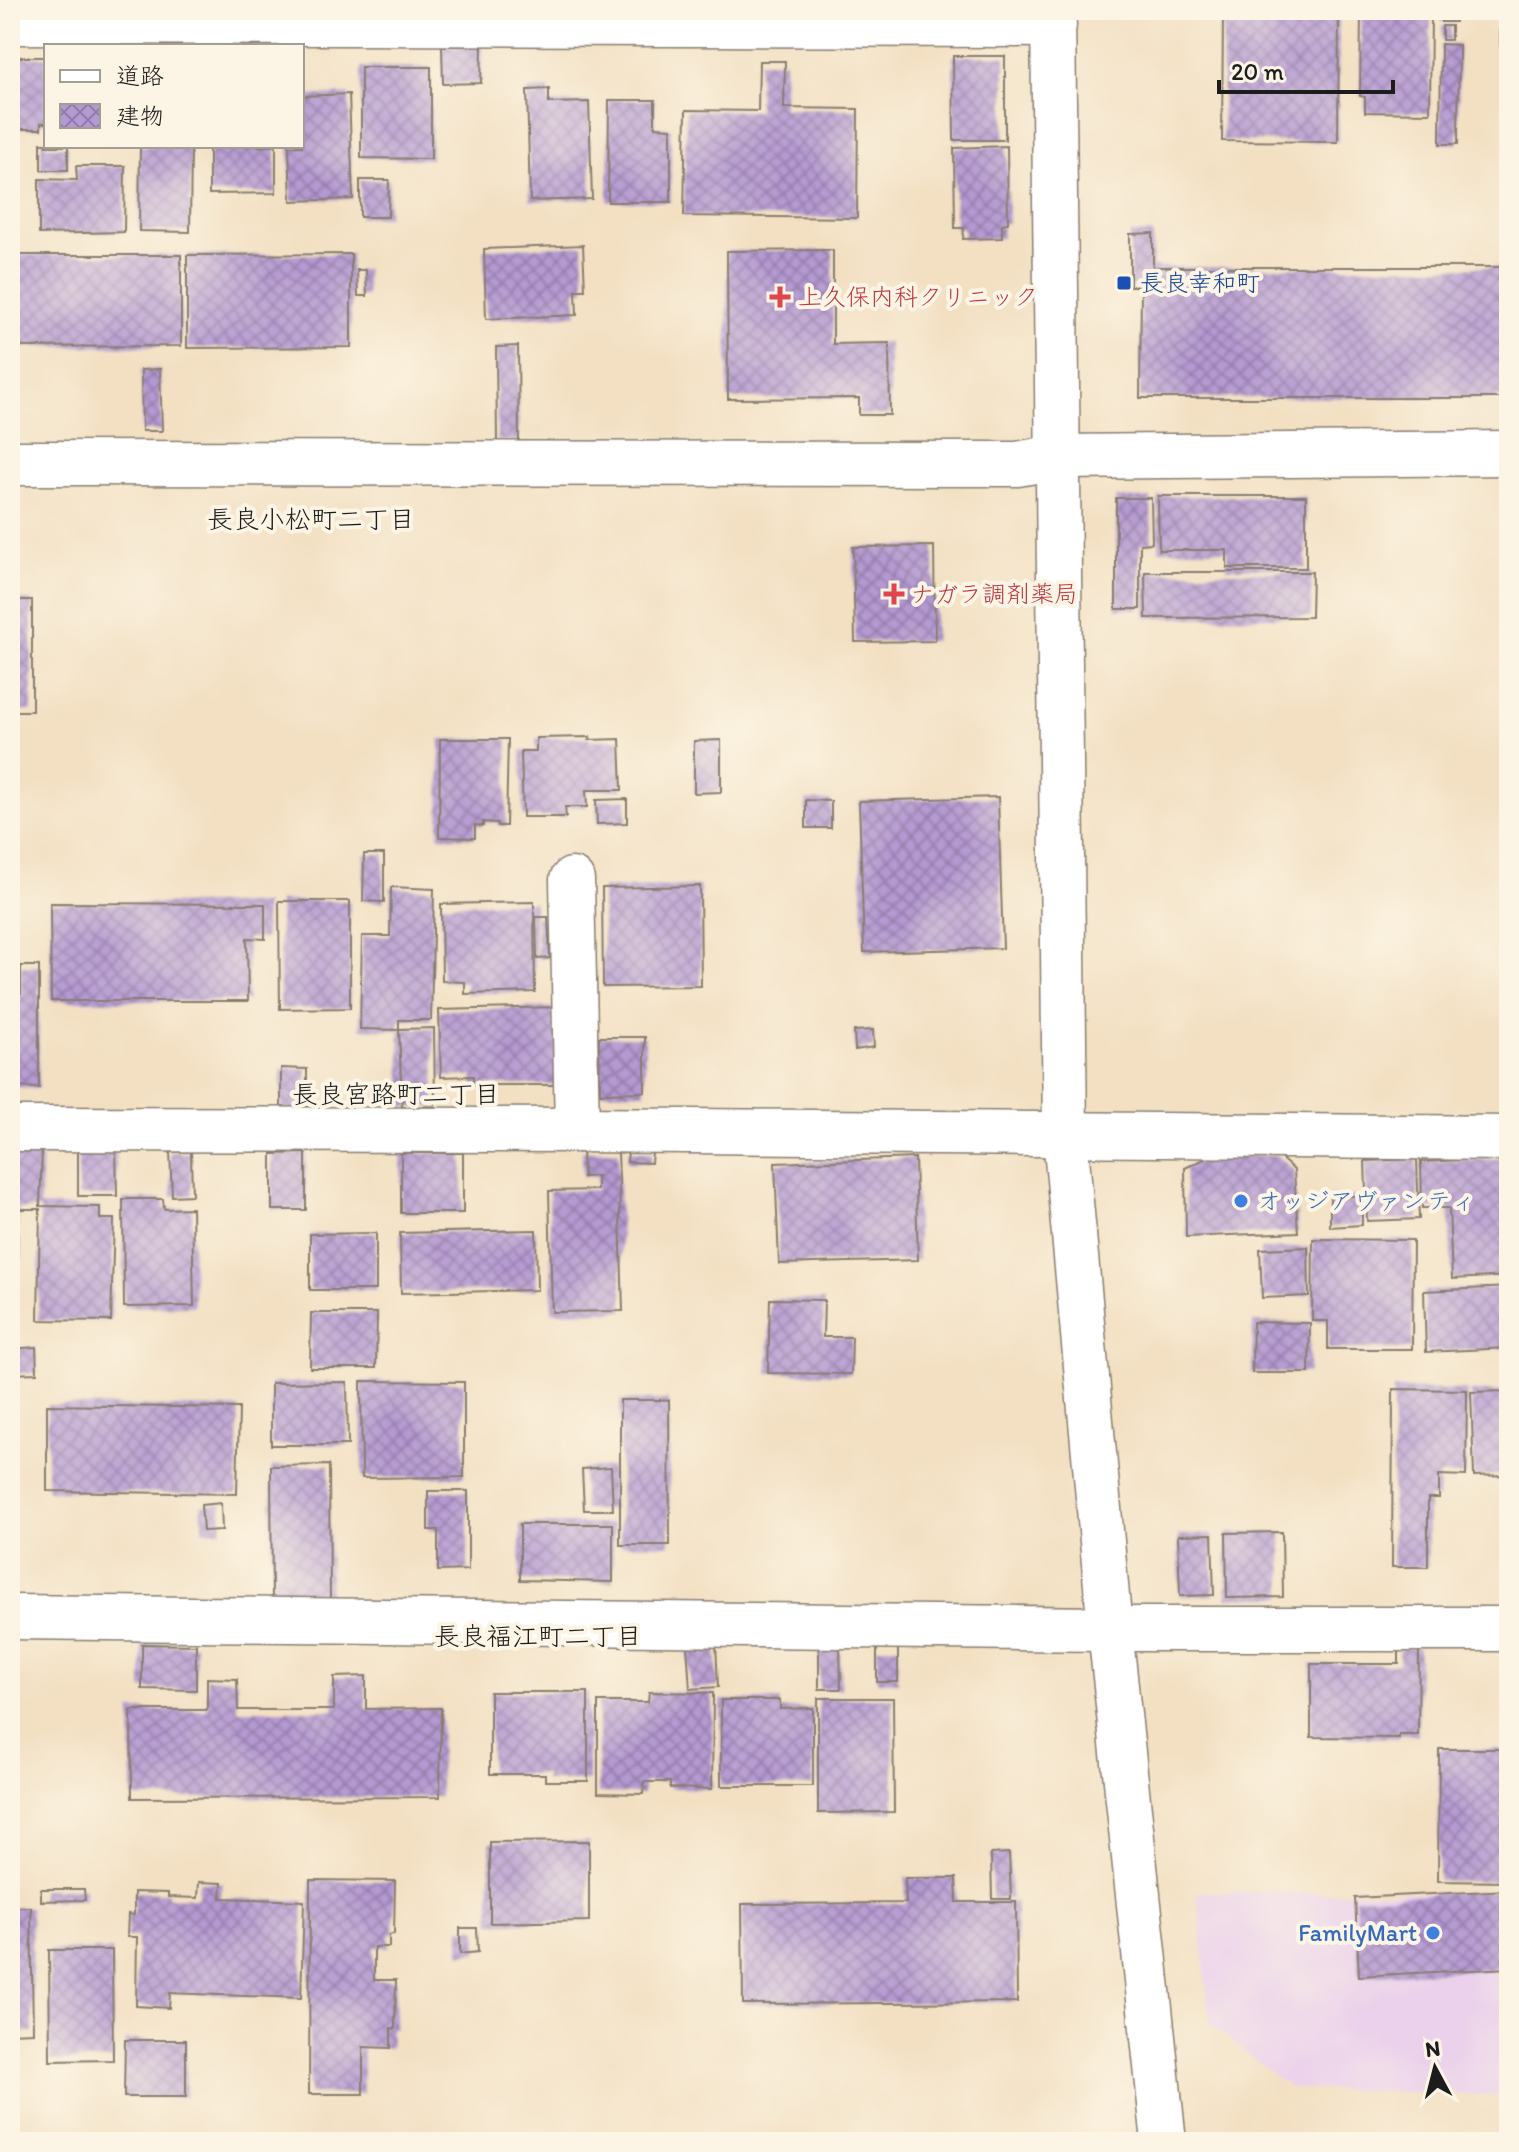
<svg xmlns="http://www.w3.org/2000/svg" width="1519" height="2152" font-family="Itim,'Klee One',sans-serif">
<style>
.built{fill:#ebd1eb}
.building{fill:url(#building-cross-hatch)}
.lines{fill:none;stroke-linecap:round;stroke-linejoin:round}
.minor-casing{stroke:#887e70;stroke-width:47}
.minor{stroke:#fff;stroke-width:44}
.transit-dot{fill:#1a4fb4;stroke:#fcf5e5;stroke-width:3}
.health-dot{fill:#e0444e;stroke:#fcf5e5;stroke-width:3}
.shop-dot{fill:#3f7fe0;stroke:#fcf5e5;stroke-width:3}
.labels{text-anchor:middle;stroke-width:8;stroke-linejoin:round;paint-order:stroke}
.transit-label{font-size:24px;fill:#164399;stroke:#fcf5e5;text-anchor:start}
.health-label{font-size:24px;fill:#be3a42;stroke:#fcf5e5;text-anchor:start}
.shop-label{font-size:24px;fill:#366cbe;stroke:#fcf5e5;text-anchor:start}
.neighbourhood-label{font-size:26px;fill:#1c1c1c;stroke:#fcf5e5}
</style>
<defs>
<pattern id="building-cross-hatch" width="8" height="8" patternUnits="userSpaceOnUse" patternTransform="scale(2)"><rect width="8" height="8" fill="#b599d2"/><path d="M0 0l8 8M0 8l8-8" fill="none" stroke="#927caa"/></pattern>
</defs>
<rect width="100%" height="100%" fill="#fcf5e5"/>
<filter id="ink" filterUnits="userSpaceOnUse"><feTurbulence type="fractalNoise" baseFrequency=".0125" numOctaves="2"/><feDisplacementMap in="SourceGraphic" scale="16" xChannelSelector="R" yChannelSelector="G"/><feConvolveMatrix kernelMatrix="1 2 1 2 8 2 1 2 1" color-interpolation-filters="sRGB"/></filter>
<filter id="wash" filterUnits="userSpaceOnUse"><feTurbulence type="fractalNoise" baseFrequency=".006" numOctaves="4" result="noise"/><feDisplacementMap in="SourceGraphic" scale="32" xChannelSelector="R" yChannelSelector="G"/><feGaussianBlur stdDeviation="1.8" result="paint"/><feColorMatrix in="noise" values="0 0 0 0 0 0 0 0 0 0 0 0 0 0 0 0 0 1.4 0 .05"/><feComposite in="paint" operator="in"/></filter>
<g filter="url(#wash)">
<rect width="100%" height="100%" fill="#f3e0c3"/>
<polygon class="built" points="1197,1892 1509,1893 1509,2096 1290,2088 1210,2024"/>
<g id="blocks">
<g class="building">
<polygon points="1361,10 1431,10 1430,113 1365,112 1365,97 1360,96"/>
<rect x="1441" y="10" width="14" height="12"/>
<rect x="1500" y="10" width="9" height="36"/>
<polygon points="1223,13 1339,14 1338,142 1222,141"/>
<rect x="1442" y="26" width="9" height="14"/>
<polygon points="143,39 192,40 192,46 143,46"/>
<polygon points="281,41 281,46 228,46 228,42"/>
<polygon points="1441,44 1459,45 1458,144 1440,144"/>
<polygon points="442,46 482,46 481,83 443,84"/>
<polygon points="953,56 1005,56 1005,140 954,140"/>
<polygon points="10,57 46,57 46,123 41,123 41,129 10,129"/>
<polygon points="759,61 785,61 784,108 858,109 857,218 684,216 686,110 758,111"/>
<polygon points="361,67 431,67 431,159 361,158"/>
<polygon points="549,89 549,103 589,102 592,199 530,201 527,90"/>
<polygon points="349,94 353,199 291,201 289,146 302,146 302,96"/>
<polygon points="609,100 655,100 655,127 671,128 671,202 608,202"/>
<polygon points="41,143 46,143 46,146 68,146 68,170 41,170"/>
<polygon points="140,146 191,146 190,232 139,231"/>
<polygon points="209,146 276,146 276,193 209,194"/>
<polygon points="1007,146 1008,223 1002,224 1002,238 963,239 964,228 955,228 954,148"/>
<polygon points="76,166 125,166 124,232 39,234 39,179 77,180"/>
<polygon points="360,180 389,180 388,217 360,217"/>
<polygon points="1153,233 1153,267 1509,267 1509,398 1140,398 1141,286 1130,286 1130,234"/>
<polygon points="583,245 585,290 576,290 577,315 486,319 484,249"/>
<polygon points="833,250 833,344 889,343 890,415 859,415 859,398 728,399 727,251"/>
<polygon points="351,254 351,347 187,348 187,255"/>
<polygon points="10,255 181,255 181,346 10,347"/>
<polygon points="357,270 366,270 367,296 358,296"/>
<polygon points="518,346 519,441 497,441 496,347"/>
<polygon points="160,369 162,431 142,431 141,370"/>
<polygon points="1158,496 1306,496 1306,568 1227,568 1227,550 1159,550"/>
<polygon points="1116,498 1151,498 1152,543 1140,544 1140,609 1116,609"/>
<polygon points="934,546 935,641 855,642 853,547"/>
<polygon points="1145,572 1312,572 1311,617 1146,618"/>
<rect x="10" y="600" width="22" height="111"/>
<polygon points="590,737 589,740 620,739 622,790 586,790 587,807 565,807 566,817 523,817 521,751 536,751 536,738"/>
<polygon points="440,739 508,739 506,826 498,826 497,823 483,822 483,826 475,825 475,838 439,837"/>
<polygon points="721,740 721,792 694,793 694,741"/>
<polygon points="998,797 1003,948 864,952 859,801"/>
<polygon points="627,799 627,823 597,824 596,800"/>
<polygon points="806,800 831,801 831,828 806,828"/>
<polygon points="364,854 384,854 384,902 363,901"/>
<polygon points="700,886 701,986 603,987 602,888"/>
<polygon points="391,887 434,889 431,1020 399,1020 399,1030 360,1029 362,936 390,936"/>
<polygon points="279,901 350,901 350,1008 280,1009"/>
<polygon points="534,902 535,992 465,994 465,982 442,981 441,904"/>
<polygon points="50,903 265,904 265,939 247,938 248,1001 51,1001"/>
<polygon points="536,917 548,917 550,958 537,959"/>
<polygon points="21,966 39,966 39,1088 10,1087 10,994 21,994"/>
<polygon points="557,1007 558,1085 473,1085 473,1076 441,1077 439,1010"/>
<polygon points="434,1028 435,1106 402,1107 399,1029"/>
<polygon points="873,1030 874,1047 855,1050 854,1031"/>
<polygon points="599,1037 645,1037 645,1092 600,1093"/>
<polygon points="281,1068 307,1069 307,1111 281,1110"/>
<polygon points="78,1147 116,1147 117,1196 78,1196"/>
<polygon points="10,1149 42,1150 40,1206 100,1207 100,1219 114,1219 111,1321 38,1320 40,1209 18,1209 17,1297 10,1297"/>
<polygon points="582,1151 618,1151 623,1311 552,1312 549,1191 597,1190 597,1176 583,1177"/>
<polygon points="628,1151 652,1152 651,1163 627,1162"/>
<polygon points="170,1152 191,1152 192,1195 172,1196"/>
<polygon points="306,1153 306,1210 272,1210 272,1154"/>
<rect x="401" y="1153" width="62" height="60"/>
<polygon points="1277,1155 1294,1170 1298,1232 1186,1237 1185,1168 1209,1157"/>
<polygon points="915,1158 918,1260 779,1264 775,1163"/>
<polygon points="1509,1158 1509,1276 1452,1279 1449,1208 1422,1208 1421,1162"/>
<polygon points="1417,1159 1419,1219 1367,1221 1365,1161"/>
<polygon points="1330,1196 1362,1196 1362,1225 1330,1227"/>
<polygon points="123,1199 163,1199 164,1209 192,1208 194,1306 124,1307"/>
<polygon points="536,1230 537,1290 401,1293 400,1233"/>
<polygon points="376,1233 376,1290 310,1290 310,1234"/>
<polygon points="1313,1239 1413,1240 1412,1349 1328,1349 1328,1321 1312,1321"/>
<polygon points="1308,1247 1309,1296 1262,1298 1260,1249"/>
<polygon points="1509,1287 1509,1348 1426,1352 1424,1291"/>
<polygon points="770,1299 824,1300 823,1337 852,1337 851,1374 768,1373"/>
<polygon points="311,1313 377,1313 376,1368 310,1368"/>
<polygon points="1253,1322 1310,1323 1309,1373 1252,1373"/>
<polygon points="36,1347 37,1373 10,1374 10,1349"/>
<polygon points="361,1381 464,1382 464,1477 362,1478"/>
<polygon points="347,1382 348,1445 271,1445 271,1383"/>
<polygon points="1393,1389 1467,1390 1466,1476 1439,1475 1439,1498 1428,1498 1428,1567 1392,1567"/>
<polygon points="1509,1391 1509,1475 1474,1476 1471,1392"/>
<polygon points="620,1400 669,1400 670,1545 620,1545"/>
<polygon points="47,1405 239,1408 237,1494 47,1491"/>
<polygon points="329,1465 330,1604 272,1603 271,1466"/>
<polygon points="611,1467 613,1510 584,1510 582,1469"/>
<polygon points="428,1491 468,1491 468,1570 438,1571 438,1530 428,1530"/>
<polygon points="221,1503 222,1530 203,1531 201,1505"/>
<polygon points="520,1524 613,1524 613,1582 520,1580"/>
<polygon points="1282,1532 1283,1597 1227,1598 1226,1533"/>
<polygon points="1212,1534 1214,1595 1180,1596 1178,1535"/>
<polygon points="819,1642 840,1643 841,1689 819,1689"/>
<polygon points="716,1643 718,1687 690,1689 687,1645"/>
<polygon points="142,1644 196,1645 196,1690 142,1689"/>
<rect x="877" y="1647" width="21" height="35"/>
<polygon points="1399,1648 1419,1648 1418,1735 1399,1735 1399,1738 1311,1737 1311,1664 1399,1664"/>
<polygon points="366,1676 366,1709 441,1708 440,1797 132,1798 131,1710 207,1710 207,1678 237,1679 238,1710 334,1710 334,1677"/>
<polygon points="490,1692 588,1692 588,1781 545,1781 545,1774 490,1774"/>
<polygon points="649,1692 713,1693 712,1789 670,1788 670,1782 644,1782 643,1794 598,1793 598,1702 648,1702"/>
<polygon points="818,1698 893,1698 894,1812 818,1813"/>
<polygon points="721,1700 780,1700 780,1709 813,1708 813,1786 721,1786"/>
<polygon points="1439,1749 1509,1749 1509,1882 1438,1881"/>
<polygon points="589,1841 589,1921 490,1923 490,1842"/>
<polygon points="1009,1853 1011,1899 992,1899 991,1854"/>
<polygon points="905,1878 956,1878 957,1902 1016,1902 1017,2002 743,2004 742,1904 906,1903"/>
<polygon points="310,1880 395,1881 394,1934 389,1935 389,1947 374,1947 374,1980 396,1980 395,2029 391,2028 391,2048 363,2047 363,2094 309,2094"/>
<polygon points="199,1882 222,1883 221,1898 304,1901 301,1998 170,1993 169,2008 136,2006 137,1937 127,1937 128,1914 134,1915 134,1892 168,1893 168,1897 198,1898"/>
<polygon points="41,1889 84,1889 85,1900 41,1901"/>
<polygon points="1509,1890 1509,1968 1359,1976 1355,1898"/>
<polygon points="10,1907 31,1907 33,2032 10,2033"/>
<polygon points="460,1928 477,1928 478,1952 460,1954"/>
<polygon points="49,1950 112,1950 113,2060 50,2061"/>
<polygon points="125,2040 186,2040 186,2097 124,2097"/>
</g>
</g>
</g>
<g filter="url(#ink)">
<use href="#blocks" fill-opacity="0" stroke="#887e70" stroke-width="2"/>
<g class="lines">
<g class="minor-casing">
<g id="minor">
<polyline points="1053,10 1065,1136 1110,1629 1164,2142"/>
<polyline points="10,22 1054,25"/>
<polyline points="10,463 1017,464 1057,457 1509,453"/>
<polyline points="572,880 577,1130"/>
<polyline points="10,1129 577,1130 1509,1138"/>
<polyline points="10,1617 1110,1629 1509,1629"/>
</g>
</g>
<use href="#minor" class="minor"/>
</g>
</g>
<rect class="transit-dot" x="1116" y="275" width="16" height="16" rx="4"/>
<g class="health-dot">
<path d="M776 285h8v8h8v8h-8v8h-8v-8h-8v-8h8z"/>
<path d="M890 582h8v8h8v8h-8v8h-8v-8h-8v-8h8z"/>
</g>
<g class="shop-dot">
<circle cx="1241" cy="1201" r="8"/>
<circle cx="1433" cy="1933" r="8"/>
</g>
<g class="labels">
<g class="transit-label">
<text x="1140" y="291">長良幸和町</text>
</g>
<g class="health-label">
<text x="798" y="305">上久保内科クリニック</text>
<text x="910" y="602">ナガラ調剤薬局</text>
</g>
<g class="shop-label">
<text x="1257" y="1209">オッジアヴァンティ</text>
<text x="1417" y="1941" text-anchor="end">FamilyMart</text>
</g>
<g class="neighbourhood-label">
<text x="311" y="528">長良小松町二丁目</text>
<text x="396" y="1103">長良宮路町二丁目</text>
<text x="538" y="1645">長良福江町二丁目</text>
</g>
</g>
<rect width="1519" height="2152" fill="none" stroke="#fcf5e5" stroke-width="40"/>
<rect x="44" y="44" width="260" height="104" fill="#fcf5e5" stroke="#a29e95" stroke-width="2"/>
<rect x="60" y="70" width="40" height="12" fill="#ffffff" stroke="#a29e95" stroke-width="2"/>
<text x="116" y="84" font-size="24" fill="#1c1c1c">道路</text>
<rect x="60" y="104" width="40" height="24" fill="url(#building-cross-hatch)" stroke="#a29e95" stroke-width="2"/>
<text x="116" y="124" font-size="24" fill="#1c1c1c">建物</text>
<g transform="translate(1435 2068) rotate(353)" stroke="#fcf5e5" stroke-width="6" paint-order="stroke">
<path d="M0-6L14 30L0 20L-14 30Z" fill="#1c1c1c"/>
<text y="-12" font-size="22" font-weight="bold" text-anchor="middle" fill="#1c1c1c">N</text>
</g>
<path d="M1219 80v12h174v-12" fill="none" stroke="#1c1c1c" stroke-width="4"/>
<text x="1231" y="80" font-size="24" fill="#1c1c1c" stroke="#fcf5e5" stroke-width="6" paint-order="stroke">20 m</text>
</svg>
